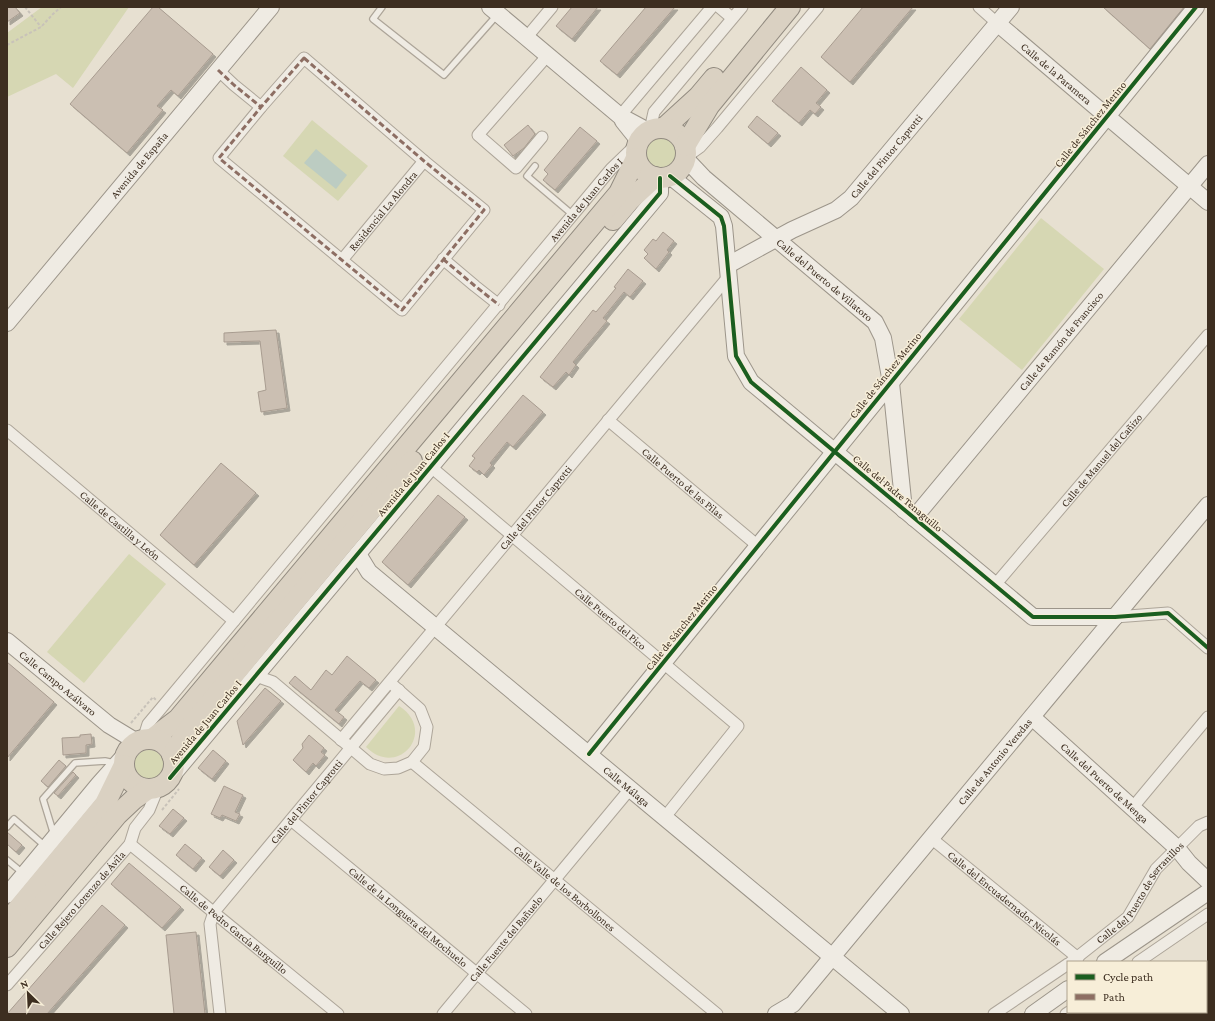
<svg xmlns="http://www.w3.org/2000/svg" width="1215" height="1021" font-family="'Crimson Pro',serif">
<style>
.green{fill:#d6d7b3}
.water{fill:#bcccc2}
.building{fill:#cbbfb2;stroke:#a89c90;filter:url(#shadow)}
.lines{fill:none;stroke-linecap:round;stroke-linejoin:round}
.lane-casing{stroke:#ada599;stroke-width:8}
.street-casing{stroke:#ada599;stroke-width:13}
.secondary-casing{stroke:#9c958a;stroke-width:18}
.highway-casing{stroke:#928b80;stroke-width:22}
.path{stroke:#c8c2b9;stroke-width:2;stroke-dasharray:3 2;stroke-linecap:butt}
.lane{stroke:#efebe3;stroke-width:5.5}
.street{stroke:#efebe3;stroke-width:11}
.secondary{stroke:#efebe3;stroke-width:16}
.highway{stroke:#dad1c2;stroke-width:20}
.quiet{stroke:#8d6e63;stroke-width:3;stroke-dasharray:6 3;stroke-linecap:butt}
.cycleway-casing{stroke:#f7eed8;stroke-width:6}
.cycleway{stroke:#1b5e20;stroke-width:4}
.labels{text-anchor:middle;stroke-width:3;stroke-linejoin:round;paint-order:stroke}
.street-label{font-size:11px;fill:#3d2e20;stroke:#f7eed8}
</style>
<defs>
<filter id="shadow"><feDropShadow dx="3" dy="3" stdDeviation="0" flood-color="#0004"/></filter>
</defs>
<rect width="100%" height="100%" fill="#e7e0d1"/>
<g class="green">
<polygon points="42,7 129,7 73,88 56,74 7,97 7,33"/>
<polygon points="312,120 368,166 338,201 283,156"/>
<circle cx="661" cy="153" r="16"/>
<polygon points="1041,218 1104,269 1022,370 959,319"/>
<polygon points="129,554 166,584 84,683 47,652"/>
<path d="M399,706C438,731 398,779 366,747Z"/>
<circle cx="149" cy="765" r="15"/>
</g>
<polygon class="water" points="316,149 347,175 336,189 304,163"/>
<g class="building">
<polygon points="7,7 15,7 20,13 7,22"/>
<polygon points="153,7 158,7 213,54 178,96 171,90 157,106 163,110 127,153 70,104"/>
<polygon points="572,7 598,7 572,39 556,26"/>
<polygon points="646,7 675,7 617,75 600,61"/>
<polygon points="863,7 913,7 850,82 821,57"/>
<polygon points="1103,7 1184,7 1150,49"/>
<polygon points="801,67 827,90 816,103 821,107 815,114 810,110 799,123 772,101"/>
<polygon points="757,116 778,133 768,144 748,127"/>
<polygon points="528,125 535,134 524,148 513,156 504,145"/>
<polygon points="580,127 597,141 555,190 543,180 548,174 544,170"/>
<polygon points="663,232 674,241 667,250 669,252 656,269 644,258 648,254 644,250 653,239 656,241"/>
<polygon points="628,269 643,281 630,297 624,292 603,318 607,321 573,362 576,365 569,375 566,372 553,387 540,377 593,310 596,312 616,288 614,287"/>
<polygon points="276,330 287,408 261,412 258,392 266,390 260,341 224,342 224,333"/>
<polygon points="523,395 543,412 513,447 507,442 490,463 492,465 484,475 479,470 477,472 469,466 475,458 472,456"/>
<polygon points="221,463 256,493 194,565 160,535"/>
<polygon points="438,495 465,517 408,585 382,562"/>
<polygon points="347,656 376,680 369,688 360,681 335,710 344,717 339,724 289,683 295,676 311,690 326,670 332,675"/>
<polygon points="7,662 54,702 7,758"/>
<polygon points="265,688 281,701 243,745 237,721"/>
<polygon points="91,734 92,744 86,745 86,753 63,755 62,738 80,737 80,735"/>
<polygon points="309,735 324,748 321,752 325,755 316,766 313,763 306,772 293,760 303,748 302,744"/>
<polygon points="213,750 226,761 212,779 198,768"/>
<polygon points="59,760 66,766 48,787 41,781"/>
<polygon points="73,772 76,775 58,796 54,793"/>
<polygon points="224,786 243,795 235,812 240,814 236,821 222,815 220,818 211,814"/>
<polygon points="173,809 184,818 170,834 159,826"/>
<polygon points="7,832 22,845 16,852 7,844"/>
<polygon points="185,844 202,858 193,869 176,855"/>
<polygon points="223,850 234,860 220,876 209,867"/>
<polygon points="129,863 181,907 162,928 111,884"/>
<polygon points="102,905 125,925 47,1014 7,1014"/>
<polygon points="196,932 205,1014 174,1014 166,935"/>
</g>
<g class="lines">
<g class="lane-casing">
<g id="lane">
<polyline points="382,7 373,19 444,75 498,14"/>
<polyline points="535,166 527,176 573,215"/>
<polyline points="7,827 14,819 45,846"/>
<polyline points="54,835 43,799 75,763 105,761 114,763"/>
<polyline points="7,860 24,874"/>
</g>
</g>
<g class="street-casing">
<g id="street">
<polyline points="719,7 732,18"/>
<polyline points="979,7 997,23"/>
<polyline points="526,38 552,7"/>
<polygon points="304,58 424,161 484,210 402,310 219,158 261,107"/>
<polyline points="218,70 234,85 261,107"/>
<polyline points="620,116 712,7"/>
<polyline points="650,130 654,112 742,7"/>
<polyline points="542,137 516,168 478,135 548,55"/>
<polyline points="686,157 700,147 717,128 818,7"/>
<polyline points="443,259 475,286 499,305"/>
<path id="s1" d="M342,260L424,161"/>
<path id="s2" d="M608,420L758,546"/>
<path id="s3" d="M7,430L234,621"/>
<path id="s4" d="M431,467L738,726L665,817"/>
<path id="s5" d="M995,585L1208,335"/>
<polyline points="1115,617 1168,613 1208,648"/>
<polyline points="256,676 273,682 370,764 384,769 398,768 412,762 424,747 427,727 420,709 394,686"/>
<path id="s6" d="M143,740L148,724L611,169L638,143"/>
<path id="s7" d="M341,740L729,276"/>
<path id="s8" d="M412,762L717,1014"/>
<polyline points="1133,807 1208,717"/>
<path id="s9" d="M291,820L526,1014"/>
<path id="s10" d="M931,838L1078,958"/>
<path id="s11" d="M130,844L338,1014"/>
<path id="s12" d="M1071,962L1128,917L1156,869L1199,826L1208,822"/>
<polyline points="1138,962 1208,914"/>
<path id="s13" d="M7,985L130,844L135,828L149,810L158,788"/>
<path id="s14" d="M220,1014L210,924L214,912L399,690"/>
<path id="s15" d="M443,1014L630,789"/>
<polyline points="994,1014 1068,964"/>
<polyline points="1066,1014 1069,1012"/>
</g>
</g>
<g class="secondary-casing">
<g id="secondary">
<polyline points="490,7 620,116 648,131"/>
<path id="s16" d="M997,23L1208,202"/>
<polyline points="623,121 639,141"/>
<path id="s17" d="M686,159L704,178L875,322L883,338L891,383L904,510"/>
<polyline points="670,176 721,217 724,226 736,356 751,382 1033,617 1115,617"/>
<path id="s18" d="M728,265L792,230L836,210L851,198L1011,7"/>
<path id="s19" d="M7,323L271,7"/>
<path id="s20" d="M914,518L1208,164"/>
<path id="s21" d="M358,554L369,572L901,1014"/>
<path id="s22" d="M7,641L109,725L137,742"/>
<path id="s23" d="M1032,717L1177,848L1189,863L1208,881"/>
<polyline points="589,754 1196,7"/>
<polyline points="170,778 660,193 660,178"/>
<polyline points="7,895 99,784 125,755"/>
<polyline points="1105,962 1208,892"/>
<path id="s24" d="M776,1014L793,1004L1208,505"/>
<polyline points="1033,1014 1068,989"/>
</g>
</g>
<g class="highway-casing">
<g id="highway">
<polyline points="664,128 698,97 714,78"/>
<circle cx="661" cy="153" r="25"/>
<polyline points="685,146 709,106 790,7"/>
<polyline points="613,220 629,201 655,177"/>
<polyline points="152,739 178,719 619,193 636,158"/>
<circle cx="149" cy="764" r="25"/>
<polyline points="172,755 189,728 412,461"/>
<polyline points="7,922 105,804 124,765"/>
<polyline points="7,947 117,815 134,799 148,789"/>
</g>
</g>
<g class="path">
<polyline points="25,7 41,27"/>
<polyline points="7,45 41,27 53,14 61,7"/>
<polyline points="131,723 153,697 156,700"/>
<polyline points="162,810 179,789"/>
</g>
<use href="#lane" class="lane"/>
<use href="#street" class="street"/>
<use href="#secondary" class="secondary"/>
<use href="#highway" class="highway"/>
<g class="quiet">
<polygon points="304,58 424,161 484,210 402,310 219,158 261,107"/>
<polyline points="218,70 234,85 261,107"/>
<polyline points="443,259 475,286 499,305"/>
</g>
<g class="cycleway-casing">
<g id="cycleway">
<polyline points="670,176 721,217 724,226 736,356 751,382 1033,617 1115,617 1168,613 1208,648"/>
<polyline points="589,754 1196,7"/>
<polyline points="170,778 660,193 660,178"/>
</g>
</g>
<use href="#cycleway" class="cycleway"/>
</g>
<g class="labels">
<g class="street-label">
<text dy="4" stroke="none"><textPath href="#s16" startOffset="78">Calle de la Paramera</textPath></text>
<text transform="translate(1090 124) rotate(-51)" y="4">Calle de Sánchez Merino</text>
<text dy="4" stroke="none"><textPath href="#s18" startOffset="195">Calle del Pintor Caprotti</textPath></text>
<text dy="4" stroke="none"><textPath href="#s19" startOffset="206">Avenida de España</textPath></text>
<text dy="4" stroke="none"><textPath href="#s6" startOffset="700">Avenida de Juan Carlos I</textPath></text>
<text dy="4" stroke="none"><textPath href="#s1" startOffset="64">Residencial La Alondra</textPath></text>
<text dy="4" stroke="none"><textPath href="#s17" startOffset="184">Calle del Puerto de Villatoro</textPath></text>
<text dy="4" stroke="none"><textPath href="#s20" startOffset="230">Calle de Ramón de Francisco</textPath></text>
<text transform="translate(885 375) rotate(-51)" y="4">Calle de Sánchez Merino</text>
<text dy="4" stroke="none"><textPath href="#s5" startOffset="164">Calle de Manuel del Cañizo</textPath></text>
<text transform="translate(413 474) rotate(-50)" y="4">Avenida de Juan Carlos I</text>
<text dy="4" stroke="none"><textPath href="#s2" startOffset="98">Calle Puerto de las Pilas</textPath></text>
<text transform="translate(898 493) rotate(40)" y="4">Calle del Padre Tenaguillo</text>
<text dy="4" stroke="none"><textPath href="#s7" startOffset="303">Calle del Pintor Caprotti</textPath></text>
<text dy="4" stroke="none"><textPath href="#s3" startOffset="148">Calle de Castilla y León</textPath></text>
<text dy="4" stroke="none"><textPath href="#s4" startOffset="235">Calle Puerto del Pico</textPath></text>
<text transform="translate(681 627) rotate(-51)" y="4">Calle de Sánchez Merino</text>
<text dy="4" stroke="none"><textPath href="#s22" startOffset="66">Calle Campo Azálvaro</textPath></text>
<text transform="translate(205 722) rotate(-50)" y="4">Avenida de Juan Carlos I</text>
<text dy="4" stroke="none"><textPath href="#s24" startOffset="335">Calle de Antonio Veredas</textPath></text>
<text dy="4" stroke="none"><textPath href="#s23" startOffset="98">Calle del Puerto de Menga</textPath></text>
<text dy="4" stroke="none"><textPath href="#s21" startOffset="356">Calle Málaga</textPath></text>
<text dy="4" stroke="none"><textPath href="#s14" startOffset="247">Calle del Pintor Caprotti</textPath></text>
<text dy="4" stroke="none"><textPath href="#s8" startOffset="198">Calle Valle de los Borbollones</textPath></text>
<text dy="4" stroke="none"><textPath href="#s12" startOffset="99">Calle del Puerto de Serranillos</textPath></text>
<text dy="4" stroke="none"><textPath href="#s10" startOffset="95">Calle del Encuadernador Nicolás</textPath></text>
<text dy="4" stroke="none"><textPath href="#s13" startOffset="113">Calle Rejero Lorenzo de Ávila</textPath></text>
<text dy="4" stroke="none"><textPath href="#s9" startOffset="152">Calle de la Longuera del Mochuelo</textPath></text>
<text dy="4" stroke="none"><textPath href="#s11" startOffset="134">Calle de Pedro García Burguillo</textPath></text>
<text dy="4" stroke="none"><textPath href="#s15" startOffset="98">Calle Fuente del Bañuelo</textPath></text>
</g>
</g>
<rect width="1215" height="1021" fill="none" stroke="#3d2e20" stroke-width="16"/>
<rect x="1067" y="961" width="140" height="52" fill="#f7eed8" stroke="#ada18e"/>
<rect x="1075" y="974" width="20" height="6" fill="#1b5e20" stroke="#ada18e"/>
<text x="1103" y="981" font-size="12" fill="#3d2e20">Cycle path</text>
<rect x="1075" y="994" width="20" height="6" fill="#8d6e63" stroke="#ada18e"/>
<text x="1103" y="1001" font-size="12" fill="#3d2e20">Path</text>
<g transform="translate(28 993) rotate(336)" stroke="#f7eed8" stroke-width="3" paint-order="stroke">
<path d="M0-3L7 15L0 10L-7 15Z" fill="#3d2e20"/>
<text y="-6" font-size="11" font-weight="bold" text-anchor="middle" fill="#3d2e20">N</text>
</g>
</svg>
